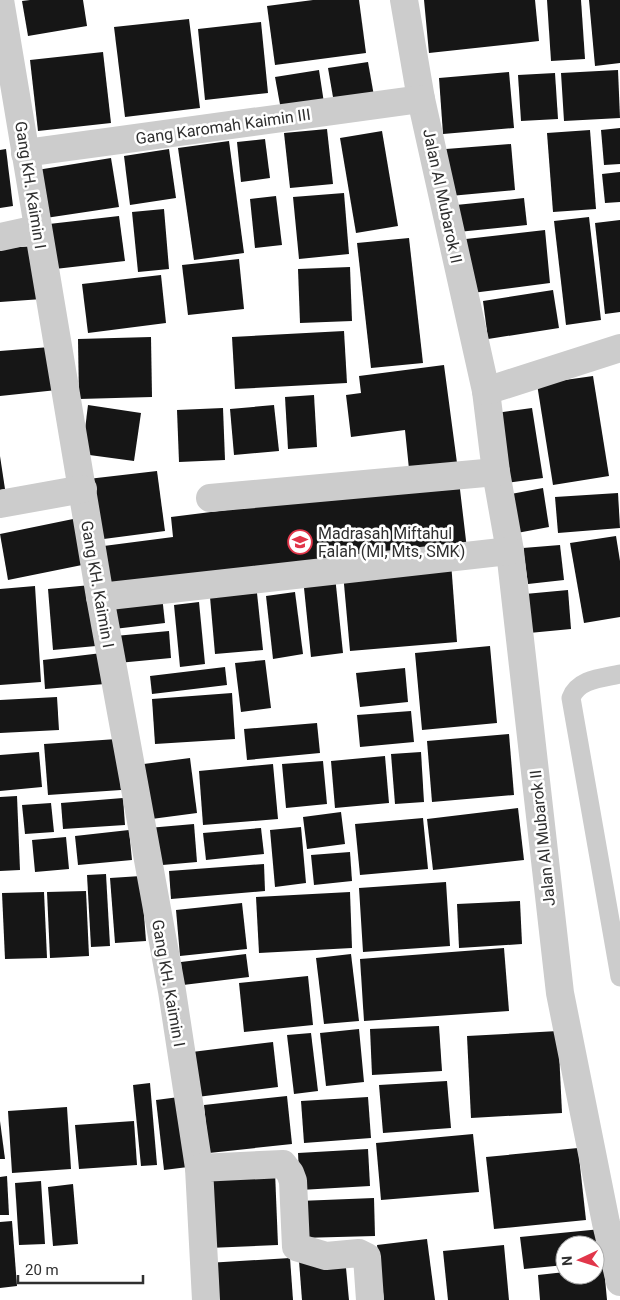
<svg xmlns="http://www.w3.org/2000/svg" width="620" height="1300" font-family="Roboto,sans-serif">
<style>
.building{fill:#161616}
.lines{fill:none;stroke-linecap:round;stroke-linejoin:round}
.lane{stroke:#ccc;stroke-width:19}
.street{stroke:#ccc;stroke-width:28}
.labels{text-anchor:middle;stroke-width:5;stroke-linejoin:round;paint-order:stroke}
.street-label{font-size:16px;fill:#2f2f2f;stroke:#fff}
.poi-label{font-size:16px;fill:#2f2f2f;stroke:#fff;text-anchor:start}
</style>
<rect width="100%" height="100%" fill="#fff"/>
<g class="building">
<polygon points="30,0 83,0 87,26 28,36 22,1"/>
<polygon points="313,0 359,0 366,53 275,65 267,6"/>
<polygon points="424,0 535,0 539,41 429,53"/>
<polygon points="547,0 581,0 585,59 551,61"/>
<polygon points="589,0 620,0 620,63 595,66"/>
<polygon points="189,19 200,108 125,117 114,27"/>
<polygon points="261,22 268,93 205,100 198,29"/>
<polygon points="103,52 111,123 38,131 30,60"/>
<polygon points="368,62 374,96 334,103 328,68"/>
<polygon points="319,70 324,103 281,110 275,77"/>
<polygon points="618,70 620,118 564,121 561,73"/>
<polygon points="509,72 514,128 443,134 439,78"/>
<polygon points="555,73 558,119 521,121 518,75"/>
<polygon points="620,128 620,164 604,165 601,130"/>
<polygon points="327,129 333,184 290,188 284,133"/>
<polygon points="590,130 596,209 553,212 547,133"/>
<polygon points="382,131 398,226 356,233 340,138"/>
<polygon points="265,139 270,178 241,182 237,142"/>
<polygon points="229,141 244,253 194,260 178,148"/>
<polygon points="511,144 515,190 450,196 446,149"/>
<polygon points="6,149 13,206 0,208 0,150"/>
<polygon points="169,149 176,198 130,205 124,156"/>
<polygon points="111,158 119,207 39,219 31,171"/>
<polygon points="620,172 620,202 605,203 602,174"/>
<polygon points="344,193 349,254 299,259 293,197"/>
<polygon points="276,196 282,245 255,248 250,199"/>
<polygon points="524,198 527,225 458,232 456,205"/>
<polygon points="164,209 169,269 138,272 132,212"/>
<polygon points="119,216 125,261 55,269 49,224"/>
<polygon points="589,217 601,320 566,325 554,221"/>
<polygon points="620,220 620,312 605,314 595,223"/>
<polygon points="545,230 550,283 472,293 466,239"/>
<polygon points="409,238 423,363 371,368 357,243"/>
<polygon points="39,246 42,299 0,302 0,248"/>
<polygon points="239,259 244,309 188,315 182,265"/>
<polygon points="350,267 352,321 300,323 298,269"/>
<polygon points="161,275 166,323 88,333 82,284"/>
<polygon points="553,290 559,328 488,339 483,301"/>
<polygon points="344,331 347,383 235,389 232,337"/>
<polygon points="151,337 152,397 79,399 78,339"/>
<polygon points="50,347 57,390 0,396 0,351"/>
<polygon points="444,365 457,463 409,469 405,430 351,437 346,395 361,393 359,376"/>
<polygon points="593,376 609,476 553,485 537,384"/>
<polygon points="314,395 317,447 288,449 285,397"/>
<polygon points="88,405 141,413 134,461 82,454"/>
<polygon points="274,405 279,451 234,455 230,409"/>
<polygon points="223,408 225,460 179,462 177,410"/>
<polygon points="532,408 543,478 506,483 496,413"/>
<polygon points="0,456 5,489 0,490"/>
<polygon points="157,471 165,531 96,540 88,479"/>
<polygon points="459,481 467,549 102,594 96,547 173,537 171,517"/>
<polygon points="543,488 549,527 517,533 511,494"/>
<polygon points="618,493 620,528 558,533 555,497"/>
<polygon points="78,518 87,564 8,580 0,534"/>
<polygon points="616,536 620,561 620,617 584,623 570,543"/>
<polygon points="560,545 564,580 528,584 523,548"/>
<polygon points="451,562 457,642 350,651 343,573"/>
<polygon points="335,576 343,653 311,657 303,578"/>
<polygon points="91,585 96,646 53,650 48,589"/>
<polygon points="35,586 41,682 0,685 0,589"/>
<polygon points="568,590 571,629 529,633 525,594"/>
<polygon points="295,592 303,654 273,659 266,596"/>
<polygon points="257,593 263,650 215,654 210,597"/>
<polygon points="162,596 165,623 114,629 111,602"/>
<polygon points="199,602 205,664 180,667 174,605"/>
<polygon points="169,631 171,658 118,663 115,636"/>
<polygon points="490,646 497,723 422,730 415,653"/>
<polygon points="102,653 105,684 45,689 43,660"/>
<polygon points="265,660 271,708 241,712 235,663"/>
<polygon points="225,667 227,685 152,694 150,676"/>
<polygon points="405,668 408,702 360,707 356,673"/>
<polygon points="232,693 235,739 155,744 152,699"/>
<polygon points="57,697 59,730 0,733 0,700"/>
<polygon points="411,711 414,742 360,747 357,715"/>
<polygon points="317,723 320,753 247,760 244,729"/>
<polygon points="509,734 514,795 432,802 427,741"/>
<polygon points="117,739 121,790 48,795 44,744"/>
<polygon points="39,752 42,787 0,791 0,755"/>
<polygon points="421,752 424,802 395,804 391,754"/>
<polygon points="385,756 389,803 335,808 331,761"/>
<polygon points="190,758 197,813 144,820 136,765"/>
<polygon points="323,761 327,804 286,808 282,764"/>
<polygon points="273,764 278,819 203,825 199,771"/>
<polygon points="17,796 20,870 0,871 0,797"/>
<polygon points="123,798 125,825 63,829 61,803"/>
<polygon points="51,803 54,832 25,834 22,805"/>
<polygon points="518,808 524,860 433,870 427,819"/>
<polygon points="341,812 345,844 307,849 303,817"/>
<polygon points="423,818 428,869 360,875 355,824"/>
<polygon points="194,824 197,862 151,866 148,828"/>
<polygon points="301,827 306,883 275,887 270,830"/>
<polygon points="261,828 264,854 206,860 203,833"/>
<polygon points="129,830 132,860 78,865 75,836"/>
<polygon points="66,837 69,869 35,872 32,840"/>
<polygon points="350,852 352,881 314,885 311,855"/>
<polygon points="264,864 265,891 171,899 169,871"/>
<polygon points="106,874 110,946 91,947 87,875"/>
<polygon points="141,876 146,941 115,943 110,878"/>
<polygon points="446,882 450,946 363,952 359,888"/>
<polygon points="86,891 89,956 50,958 47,892"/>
<polygon points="44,892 47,958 5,959 2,893"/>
<polygon points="350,892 352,948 259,953 256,897"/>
<polygon points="520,901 522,944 459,948 457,904"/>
<polygon points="242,903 247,949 180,956 176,910"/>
<polygon points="504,948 509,1011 364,1021 360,959"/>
<polygon points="246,954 249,977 183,985 181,962"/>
<polygon points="351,954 359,1021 324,1024 316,958"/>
<polygon points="308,976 313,1025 244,1032 239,983"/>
<polygon points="439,1026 442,1071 372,1075 370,1029"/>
<polygon points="359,1029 364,1082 326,1086 320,1033"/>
<polygon points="558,1031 562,1113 471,1118 467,1036"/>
<polygon points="311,1033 318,1091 294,1094 287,1035"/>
<polygon points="273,1042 278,1087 197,1097 192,1052"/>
<polygon points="447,1081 451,1128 383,1133 379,1085"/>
<polygon points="150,1083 157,1165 141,1166 133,1085"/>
<polygon points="287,1096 292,1144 209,1153 204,1105"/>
<polygon points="179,1097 188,1167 164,1170 156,1100"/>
<polygon points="368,1097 371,1138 304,1143 301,1101"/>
<polygon points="67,1107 71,1169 12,1173 8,1111"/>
<polygon points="0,1121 5,1159 0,1159"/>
<polygon points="134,1121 137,1165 79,1169 75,1125"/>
<polygon points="473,1134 479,1192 381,1200 376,1143"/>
<polygon points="578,1148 586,1220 494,1229 486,1157"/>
<polygon points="368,1149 370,1186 300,1190 298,1153"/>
<polygon points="275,1172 278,1245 208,1248 204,1175"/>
<polygon points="7,1176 9,1215 0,1215 0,1177"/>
<polygon points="41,1181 45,1244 19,1245 15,1183"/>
<polygon points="73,1184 78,1244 53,1246 48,1187"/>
<polygon points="374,1198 375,1236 300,1238 299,1201"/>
<polygon points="12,1221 17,1286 0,1288 0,1222"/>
<polygon points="601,1229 604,1261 595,1262 595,1245 565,1245 565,1265 524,1269 520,1237"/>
<polygon points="427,1239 435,1300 384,1300 377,1245"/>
<polygon points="504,1245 509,1300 448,1300 443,1251"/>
<polygon points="345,1257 349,1300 302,1300 299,1261"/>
<polygon points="290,1258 293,1300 210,1300 207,1263"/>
<polygon points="604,1268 607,1300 540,1300 538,1275 565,1272 565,1275 595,1275 595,1269"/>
</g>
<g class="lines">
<path class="lane" d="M620,674C602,678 578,679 571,698L620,977"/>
<g class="street">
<polyline points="0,0 100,597 172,991 199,1168"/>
<polyline points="404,0 421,99 486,391 496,472 510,551 560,993 606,1223 620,1282"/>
<polyline points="25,153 421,99"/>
<polyline points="0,237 37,229"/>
<polyline points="486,391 620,348"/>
<polyline points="210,498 496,472"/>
<polyline points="0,504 83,489"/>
<polyline points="100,597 510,551"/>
<polyline points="206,1300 199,1168 283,1164 290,1173 293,1181 296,1247 326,1256 359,1253 367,1257 370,1300"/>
</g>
</g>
<defs>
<g id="school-ring" transform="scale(1.25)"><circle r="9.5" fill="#fff" stroke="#e1364a" stroke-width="1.5"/><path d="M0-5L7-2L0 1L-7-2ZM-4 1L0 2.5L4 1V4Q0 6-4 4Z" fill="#e1364a"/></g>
</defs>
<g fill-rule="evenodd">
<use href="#school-ring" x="300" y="542"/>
</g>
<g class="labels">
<g class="street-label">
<text transform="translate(223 126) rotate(-8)" y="6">Gang Karomah Kaimin III</text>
<text transform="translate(31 185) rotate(81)" y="6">Gang KH. Kaimin I</text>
<text transform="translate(443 196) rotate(78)" y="6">Jalan Al Mubarok II</text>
<text transform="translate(98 584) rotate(80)" y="6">Gang KH. Kaimin I</text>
<text transform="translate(542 838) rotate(-96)" y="6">Jalan Al Mubarok II</text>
<text transform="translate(169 983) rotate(80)" y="6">Gang KH. Kaimin I</text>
</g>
<g class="poi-label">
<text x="318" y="539">Madrasah Miftahul<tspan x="318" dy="18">Falah (MI, Mts, SMK)</tspan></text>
</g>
</g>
<g transform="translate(580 1260) rotate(266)"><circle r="24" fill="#ffffff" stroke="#acacac"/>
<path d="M0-4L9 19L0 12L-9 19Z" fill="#e1364a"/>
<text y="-8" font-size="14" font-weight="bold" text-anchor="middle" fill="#2f2f2f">N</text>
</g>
<path d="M18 1275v8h125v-8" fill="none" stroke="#2f2f2f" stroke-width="2.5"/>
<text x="25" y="1275" font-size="15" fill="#2f2f2f" stroke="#ffffff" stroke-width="4" paint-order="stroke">20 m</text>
</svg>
